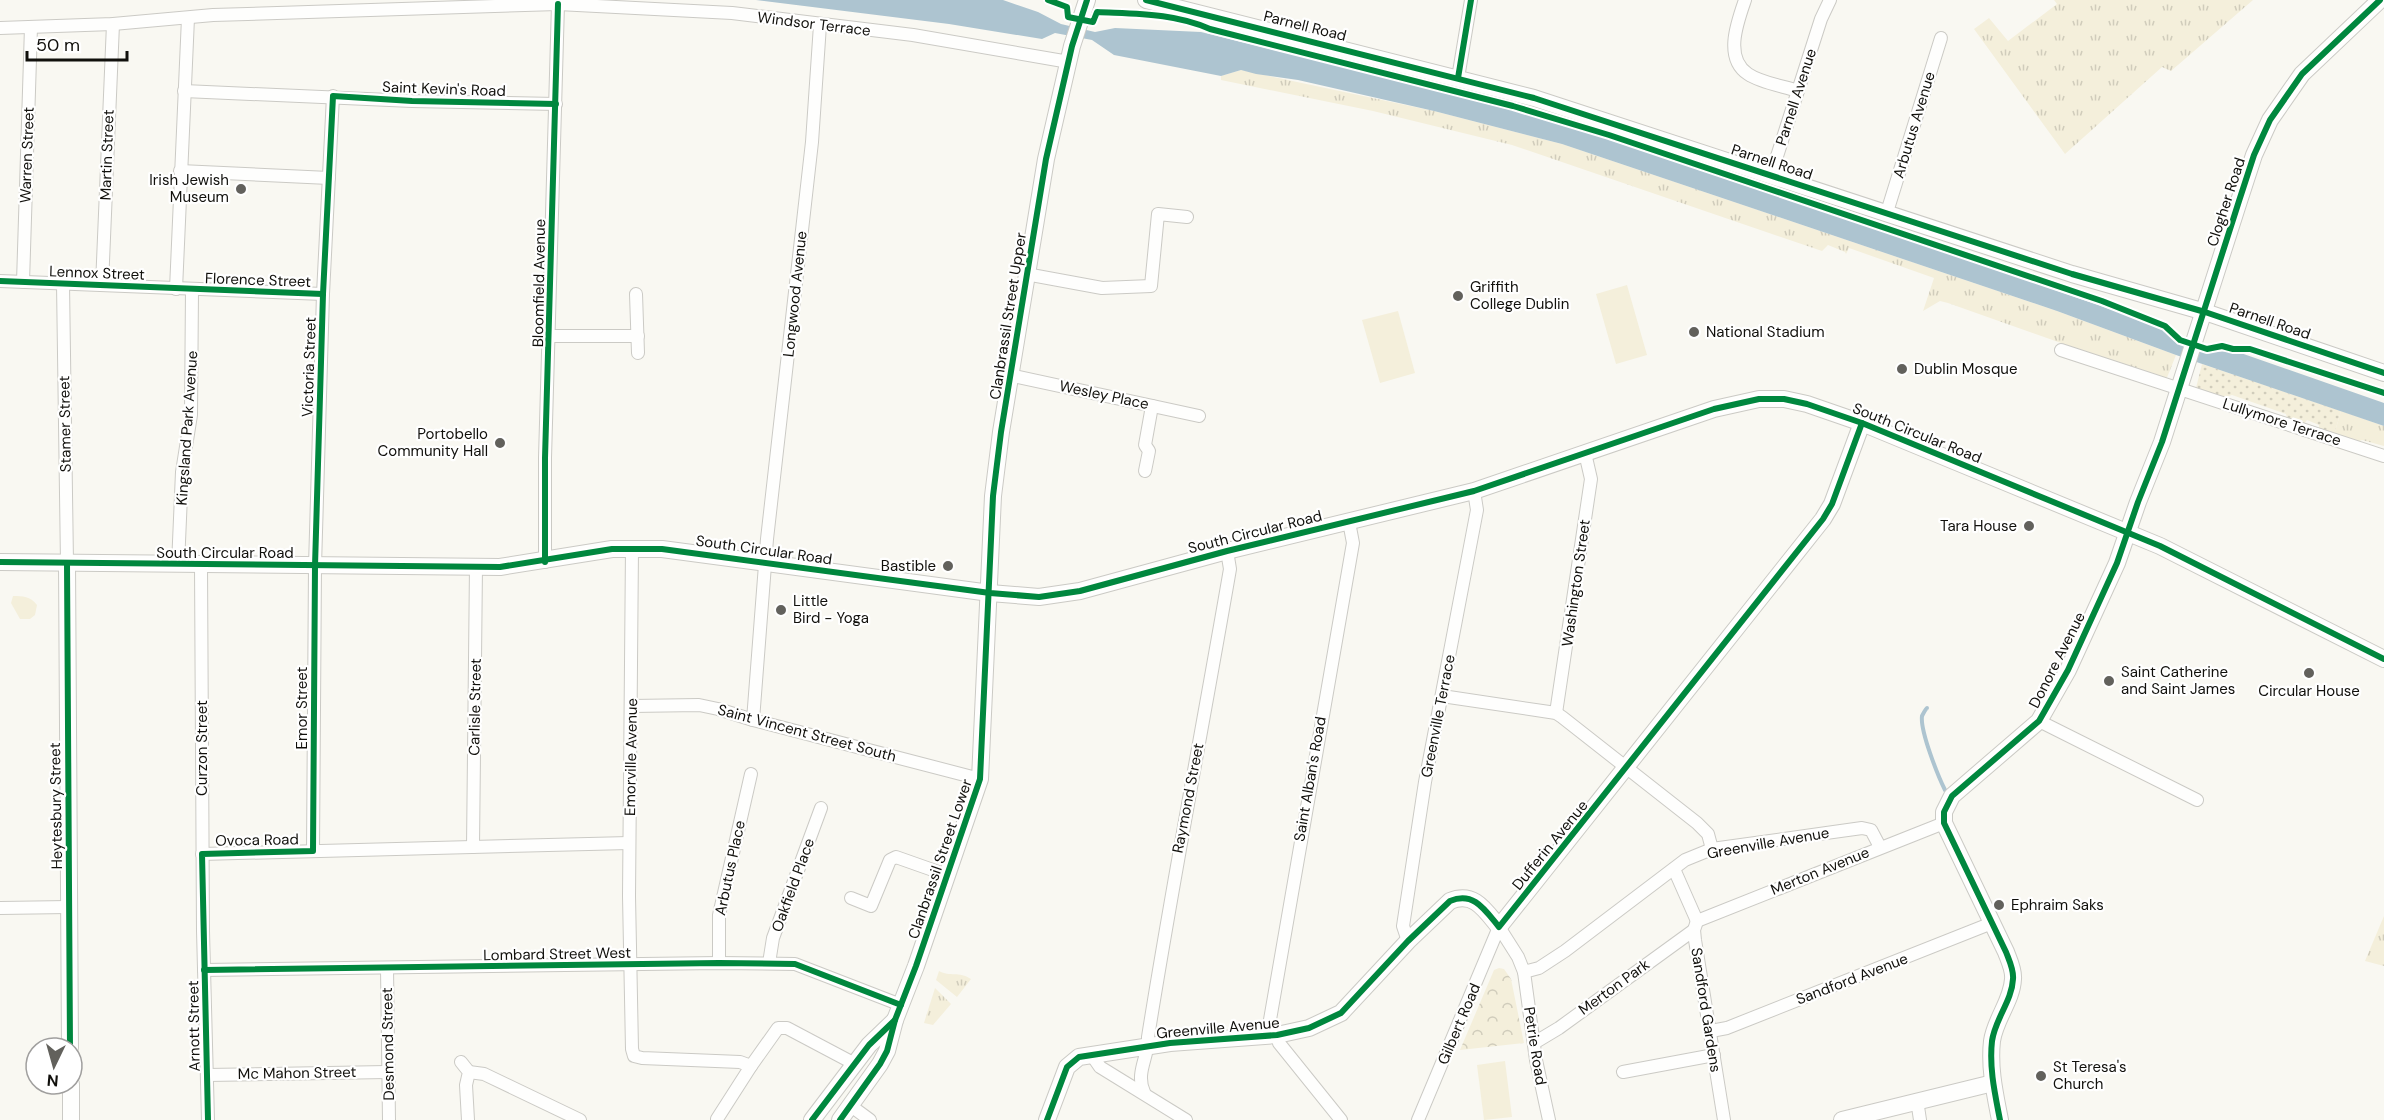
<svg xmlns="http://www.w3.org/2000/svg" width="2384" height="1120" font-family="'DM Sans',sans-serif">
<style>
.grass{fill:url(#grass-tufts)}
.park{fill:url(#park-crowns)}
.garden{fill:url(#garden-dots)}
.pitch{fill:#f4efdb}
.water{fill:#adc4d0}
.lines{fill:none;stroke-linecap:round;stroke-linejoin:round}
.stream{stroke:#adc4d0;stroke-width:4}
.street-casing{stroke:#cbcac5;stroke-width:14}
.secondary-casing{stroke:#cbcac5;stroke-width:18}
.street{stroke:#fefefd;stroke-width:12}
.secondary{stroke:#fefefd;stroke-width:16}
.cycleway-casing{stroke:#fff;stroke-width:10}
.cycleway{stroke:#00873e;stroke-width:6}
.poi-dot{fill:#62615c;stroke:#fff;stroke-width:2}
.labels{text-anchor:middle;stroke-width:4.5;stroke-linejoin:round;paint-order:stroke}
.street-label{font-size:15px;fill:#11100c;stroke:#fff}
.poi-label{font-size:15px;fill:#11100c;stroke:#fff;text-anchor:start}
</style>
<defs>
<pattern id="grass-tufts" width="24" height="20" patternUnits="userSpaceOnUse" patternTransform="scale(1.5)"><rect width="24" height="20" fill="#f4efdb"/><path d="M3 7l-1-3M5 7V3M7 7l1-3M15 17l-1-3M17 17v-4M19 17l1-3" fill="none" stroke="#d0ccbb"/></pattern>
<pattern id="park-crowns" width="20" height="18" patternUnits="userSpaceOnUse" patternTransform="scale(1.5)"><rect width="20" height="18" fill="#f4efdb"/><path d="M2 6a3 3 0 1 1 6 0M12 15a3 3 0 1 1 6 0" fill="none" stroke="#d0ccbb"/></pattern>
<pattern id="garden-dots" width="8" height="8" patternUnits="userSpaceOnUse" patternTransform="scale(1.5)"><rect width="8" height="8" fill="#f4efdb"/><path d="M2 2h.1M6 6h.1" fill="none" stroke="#d0ccbb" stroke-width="1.8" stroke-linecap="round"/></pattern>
</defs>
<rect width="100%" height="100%" fill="#f9f8f2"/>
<g class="grass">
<polygon points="2054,0 2253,0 2171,71 2162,67 2065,154 1974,29 1989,18 2008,41 2057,4"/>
<polygon points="1241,70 1434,111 1562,144 2057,311 2176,355 2166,380 1948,303 1940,301 1923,311 1934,278 1849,248 1846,254 1845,252 1828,245 1822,251 1512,145 1373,111 1221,80 1221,76"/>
<polygon points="2341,411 2384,426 2384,446 2362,440 2357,442 2334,435"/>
<path d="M13,596C23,596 30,596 37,605L35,615L30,619H20L11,603Z"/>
<polygon points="2384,916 2384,966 2365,961"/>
<path d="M939,971C950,977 959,971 971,979L957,997L936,980Z"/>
<polygon points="935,988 951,1004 933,1025 924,1023"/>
</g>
<polygon class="park" points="1499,968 1504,969 1511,979 1524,1043 1460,1050 1494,970"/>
<polygon class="garden" points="2202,364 2341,411 2334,435 2319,430 2319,425 2307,420 2304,424 2287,418 2286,414 2232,395 2222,398 2196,388"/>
<g class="pitch">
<polygon points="1627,285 1647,355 1616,364 1596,294"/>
<polygon points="1398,311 1415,373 1380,383 1362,320"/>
<polygon points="1505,1061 1512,1117 1484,1120 1477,1065"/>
</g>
<polygon class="water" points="756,0 1003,0 1038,12 1061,24 1095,32 1115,28 1201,32 1538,115 1812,205 2164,328 2176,342 2206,352 2235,351 2384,403 2384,426 2176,355 2057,311 1562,144 1434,111 1298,80 1256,74 1241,70 1221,76 1114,55 1092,40 1055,33 1042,39 949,24"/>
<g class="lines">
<path class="stream" d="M1927,708C1926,708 1922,716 1922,716C1920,731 1938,776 1945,790"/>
<g class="street-casing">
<g id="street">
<path d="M1745,0C1737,23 1724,58 1748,74C1761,83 1783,86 1798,91"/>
<polyline points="0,28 113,24 213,15 558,4 732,13 913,35 1069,62"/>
<polyline points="1458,78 1471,0"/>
<polyline points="184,91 412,101 556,104"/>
<polyline points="180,171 329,178"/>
<polyline points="1771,175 1821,19 1830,0"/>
<polyline points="1887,212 1941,38"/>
<polyline points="1026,274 1102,288 1151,286 1158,214 1187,217"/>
<polyline points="0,281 323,294"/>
<polyline points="23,282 31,27"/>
<polyline points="63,284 67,563"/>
<polyline points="102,285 113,24"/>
<polyline points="176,289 188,18"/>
<polyline points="636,294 638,353"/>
<polyline points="550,336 638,336"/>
<polyline points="2061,350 2384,456"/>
<polyline points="1009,375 1199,416"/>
<polyline points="1145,471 1149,451 1145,445 1152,406"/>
<polyline points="632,548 629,896 632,1049 634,1056 642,1058 740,1062 751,1066 717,1119"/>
<polyline points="545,562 545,458 558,4"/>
<polyline points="178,565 182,472 191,415 192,290"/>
<polyline points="201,565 203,931 208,1120"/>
<polyline points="1442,696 1556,713 1562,717 1697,823 1708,834 1712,849"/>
<polyline points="632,706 699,705 718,709 753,720 980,779"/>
<polyline points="1556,713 1591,479 1585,453"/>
<polyline points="753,720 767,539 812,142 820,25"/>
<polyline points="2039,721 2197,800"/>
<polyline points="473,847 476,566"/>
<polyline points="313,851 315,566 323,294 333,96"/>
<polyline points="202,854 629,843"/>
<polyline points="1674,869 1697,921"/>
<polyline points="851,898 871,906 890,860 896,857 947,875"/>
<polyline points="0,908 68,907"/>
<polyline points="1697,921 1944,823"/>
<polyline points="1697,921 1694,930 1695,940 1724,1120"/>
<polyline points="1499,927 1518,957 1524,972 1539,968 1565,951 1685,860 1712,849 1862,828 1871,830 1880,847"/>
<polyline points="1408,941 1403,926 1425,782 1477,510 1474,491"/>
<polyline points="719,963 719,915 751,774"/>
<polyline points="769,963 773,938 821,808"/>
<polyline points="387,968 389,1120"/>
<polyline points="204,970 719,963 795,964 901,1005"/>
<polyline points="1524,972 1536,1060 1549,1120"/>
<polyline points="1711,1031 1727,1028 1992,923"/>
<polyline points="1277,1035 1279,1043 1341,1120"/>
<polyline points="1267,1037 1353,543 1349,522"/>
<polyline points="1534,1043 1559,1028 1694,930"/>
<polyline points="1091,1054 1100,1067 1186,1120"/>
<polyline points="461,1062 469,1072 466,1085 468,1120"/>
<polyline points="751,1066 778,1028 787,1028 855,1064"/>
<polyline points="469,1072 484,1074 580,1120"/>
<polyline points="1623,1072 1714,1055"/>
<polyline points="207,1075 387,1072"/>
<path d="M1144,1092C1135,1072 1149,1057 1148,1037C1173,880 1203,725 1230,569L1227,551"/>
<polyline points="1917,1100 1920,1120"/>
<polyline points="851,1106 870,1120"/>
<polyline points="1418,1120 1499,927"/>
</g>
</g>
<g class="secondary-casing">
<g id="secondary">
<polyline points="1146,0 1534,98 2072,274 2205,312 2384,373"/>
<polyline points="0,562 500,567 612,549 662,549 990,593 1039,597 1080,591 1227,551 1474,491 1714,409 1759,399 1784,399 1807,404 1862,423 2160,546 2384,659"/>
<polyline points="67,563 70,1048"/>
<polyline points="71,1084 71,1120"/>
<polyline points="812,1120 869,1045 895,1020"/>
<polyline points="840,1120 880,1064 887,1051 895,1020 916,966 980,779 993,496 1001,432 1046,159 1072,46 1087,0"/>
<path d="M1047,1120L1067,1067L1079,1057L1170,1043L1277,1035L1309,1028L1341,1013L1408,941L1450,901C1474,891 1485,910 1499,927L1823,519L1832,504L1862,423"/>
<polyline points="1842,1120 1993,1083"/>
<path d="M2000,1120C1995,1094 1989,1068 1992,1041C1995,1019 2012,1001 2013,979C2014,970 2009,960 2006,952L1944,823V812L1952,796L2039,721L2068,670L2117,563L2138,502L2162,442L2239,201L2254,155L2270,120L2302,74L2380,0"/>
</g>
</g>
<use href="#street" class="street"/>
<use href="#secondary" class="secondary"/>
<g class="cycleway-casing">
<g id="cycleway">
<path d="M1048,0L1067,7L1068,17L1093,22L1097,12C1136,14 1174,13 1210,29L1513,106L1609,135L2102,301L2165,326L2180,340L2207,349L2222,346L2233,349H2250L2384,393"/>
<polyline points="1146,0 1534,98 2072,274 2205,312 2384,373"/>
<polyline points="1458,78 1471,0"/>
<polyline points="0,281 323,294"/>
<polyline points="0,562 500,567 612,549 662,549 990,593 1039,597 1080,591 1227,551 1474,491 1714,409 1759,399 1784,399 1807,404 1862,423 2160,546 2384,659"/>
<polyline points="545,562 545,458 558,4"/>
<polyline points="67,563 70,1048"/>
<polyline points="204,970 719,963 795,964 901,1005"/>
<polyline points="208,1120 202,854 313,851 315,566 323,294 333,96 412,101 556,104"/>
<polyline points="812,1120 869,1045 895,1020"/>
<polyline points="840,1120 880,1064 887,1051 895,1020 916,966 980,779 993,496 1001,432 1046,159 1072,46 1087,0"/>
<path d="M1047,1120L1067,1067L1079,1057L1170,1043L1277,1035L1309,1028L1341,1013L1408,941L1450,901C1474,891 1485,910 1499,927L1823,519L1832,504L1862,423"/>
<path d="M2000,1120C1995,1094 1989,1068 1992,1041C1995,1019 2012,1001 2013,979C2014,970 2009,960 2006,952L1944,823V812L1952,796L2039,721L2068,670L2117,563L2138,502L2162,442L2239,201L2254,155L2270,120L2302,74L2380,0"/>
</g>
</g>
<use href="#cycleway" class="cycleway"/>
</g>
<g class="poi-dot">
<circle cx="241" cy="189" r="6"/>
<circle cx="1458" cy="296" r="6"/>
<circle cx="1694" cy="332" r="6"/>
<circle cx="1902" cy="369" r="6"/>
<circle cx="500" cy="443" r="6"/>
<circle cx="2029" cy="526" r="6"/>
<circle cx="948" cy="566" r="6"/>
<circle cx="781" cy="610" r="6"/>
<circle cx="2309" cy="673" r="6"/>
<circle cx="2109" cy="681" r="6"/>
<circle cx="1999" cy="905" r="6"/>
<circle cx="2041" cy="1076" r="6"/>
</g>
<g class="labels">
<g class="street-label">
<text transform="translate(814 24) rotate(7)" y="5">Windsor Terrace</text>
<text transform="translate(1305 26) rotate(14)" y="5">Parnell Road</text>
<text transform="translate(444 89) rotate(2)" y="5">Saint Kevin's Road</text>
<text transform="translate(1796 97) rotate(-72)" y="5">Parnell Avenue</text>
<text transform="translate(1914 125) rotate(-73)" y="5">Arbutus Avenue</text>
<text transform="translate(27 155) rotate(-88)" y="5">Warren Street</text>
<text transform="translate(107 155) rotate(-88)" y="5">Martin Street</text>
<text transform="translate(1772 162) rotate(18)" y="5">Parnell Road</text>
<text transform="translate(2226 202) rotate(-72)" y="5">Clogher Road</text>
<text transform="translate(97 273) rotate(2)" y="5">Lennox Street</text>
<text transform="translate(258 280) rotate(2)" y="5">Florence Street</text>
<text transform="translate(539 283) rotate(-89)" y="5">Bloomfield Avenue</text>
<text transform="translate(795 294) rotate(-84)" y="5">Longwood Avenue</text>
<text transform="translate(1008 316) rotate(-81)" y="5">Clanbrassil Street Upper</text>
<text transform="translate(2270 321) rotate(19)" y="5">Parnell Road</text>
<text transform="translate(309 367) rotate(-88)" y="5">Victoria Street</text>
<text transform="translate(1104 395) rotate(12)" y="5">Wesley Place</text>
<text transform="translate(2282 422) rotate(18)" y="5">Lullymore Terrace</text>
<text transform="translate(65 424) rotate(-91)" y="5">Stamer Street</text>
<text transform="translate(187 428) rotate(-86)" y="5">Kingsland Park Avenue</text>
<text transform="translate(1917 433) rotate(22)" y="5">South Circular Road</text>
<text transform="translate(1255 532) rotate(-14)" y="5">South Circular Road</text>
<text transform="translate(764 550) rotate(8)" y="5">South Circular Road</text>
<text x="225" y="558">South Circular Road</text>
<text transform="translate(1576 583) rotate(-82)" y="5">Washington Street</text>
<text transform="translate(2057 660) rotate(-63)" y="5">Donore Avenue</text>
<text transform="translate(475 707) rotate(-89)" y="5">Carlisle Street</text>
<text transform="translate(302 708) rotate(-90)" y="5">Emor Street</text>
<text transform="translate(1438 716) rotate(-79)" y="5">Greenville Terrace</text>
<text transform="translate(807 733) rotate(15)" y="5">Saint Vincent Street South</text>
<text transform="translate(202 748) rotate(-90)" y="5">Curzon Street</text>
<text transform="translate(631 757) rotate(-89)" y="5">Emorville Avenue</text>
<text transform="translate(1310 779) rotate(-80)" y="5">Saint Alban's Road</text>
<text transform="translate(1188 798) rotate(-79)" y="5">Raymond Street</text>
<text transform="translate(56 806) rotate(-91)" y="5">Heytesbury Street</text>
<text transform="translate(257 840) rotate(-1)" y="5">Ovoca Road</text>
<text transform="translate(1768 843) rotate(-10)" y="5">Greenville Avenue</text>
<text transform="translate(1550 845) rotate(-51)" y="5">Dufferin Avenue</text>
<text transform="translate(940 859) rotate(-71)" y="5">Clanbrassil Street Lower</text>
<text transform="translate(730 868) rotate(-78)" y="5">Arbutus Place</text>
<text transform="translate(1820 871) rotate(-22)" y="5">Merton Avenue</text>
<text transform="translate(793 885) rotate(-70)" y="5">Oakfield Place</text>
<text transform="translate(557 954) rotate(-1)" y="5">Lombard Street West</text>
<text transform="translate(1852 979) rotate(-21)" y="5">Sandford Avenue</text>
<text transform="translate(1614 987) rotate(-36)" y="5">Merton Park</text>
<text transform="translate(1706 1010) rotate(81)" y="5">Sandford Gardens</text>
<text transform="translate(1459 1024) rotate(-67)" y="5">Gilbert Road</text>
<text transform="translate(194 1026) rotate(-91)" y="5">Arnott Street</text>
<text transform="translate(1218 1028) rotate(-5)" y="5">Greenville Avenue</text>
<text transform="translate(388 1044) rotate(-91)" y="5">Desmond Street</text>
<text transform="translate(1535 1046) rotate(81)" y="5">Petrie Road</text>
<text transform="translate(297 1073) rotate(-1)" y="5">Mc Mahon Street</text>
</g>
<g class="poi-label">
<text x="229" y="185" text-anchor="end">Irish Jewish<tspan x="229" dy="17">Museum</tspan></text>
<text x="1470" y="292">Griffith<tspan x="1470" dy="17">College Dublin</tspan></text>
<text x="1706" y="337">National Stadium</text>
<text x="1914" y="374">Dublin Mosque</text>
<text x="488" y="439" text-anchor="end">Portobello<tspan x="488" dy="17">Community Hall</tspan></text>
<text x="2017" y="531" text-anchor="end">Tara House</text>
<text x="936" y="571" text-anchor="end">Bastible</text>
<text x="793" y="606">Little<tspan x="793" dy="17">Bird - Yoga</tspan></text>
<text x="2121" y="677">Saint Catherine<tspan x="2121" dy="17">and Saint James</tspan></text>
<text x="2309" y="696" text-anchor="middle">Circular House</text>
<text x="2011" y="910">Ephraim Saks</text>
<text x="2053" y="1072">St Teresa's<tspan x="2053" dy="17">Church</tspan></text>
</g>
</g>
<g transform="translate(54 1066) rotate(185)"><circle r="28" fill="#ffffff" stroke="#a09f9e" stroke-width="1.5"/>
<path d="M0-4.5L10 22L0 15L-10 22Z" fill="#62615c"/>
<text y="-9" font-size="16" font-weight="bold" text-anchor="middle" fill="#11100c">N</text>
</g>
<path d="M27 51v9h100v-9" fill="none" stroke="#11100c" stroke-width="3"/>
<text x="36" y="51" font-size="18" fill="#11100c" stroke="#ffffff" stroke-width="4.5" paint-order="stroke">50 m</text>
</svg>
